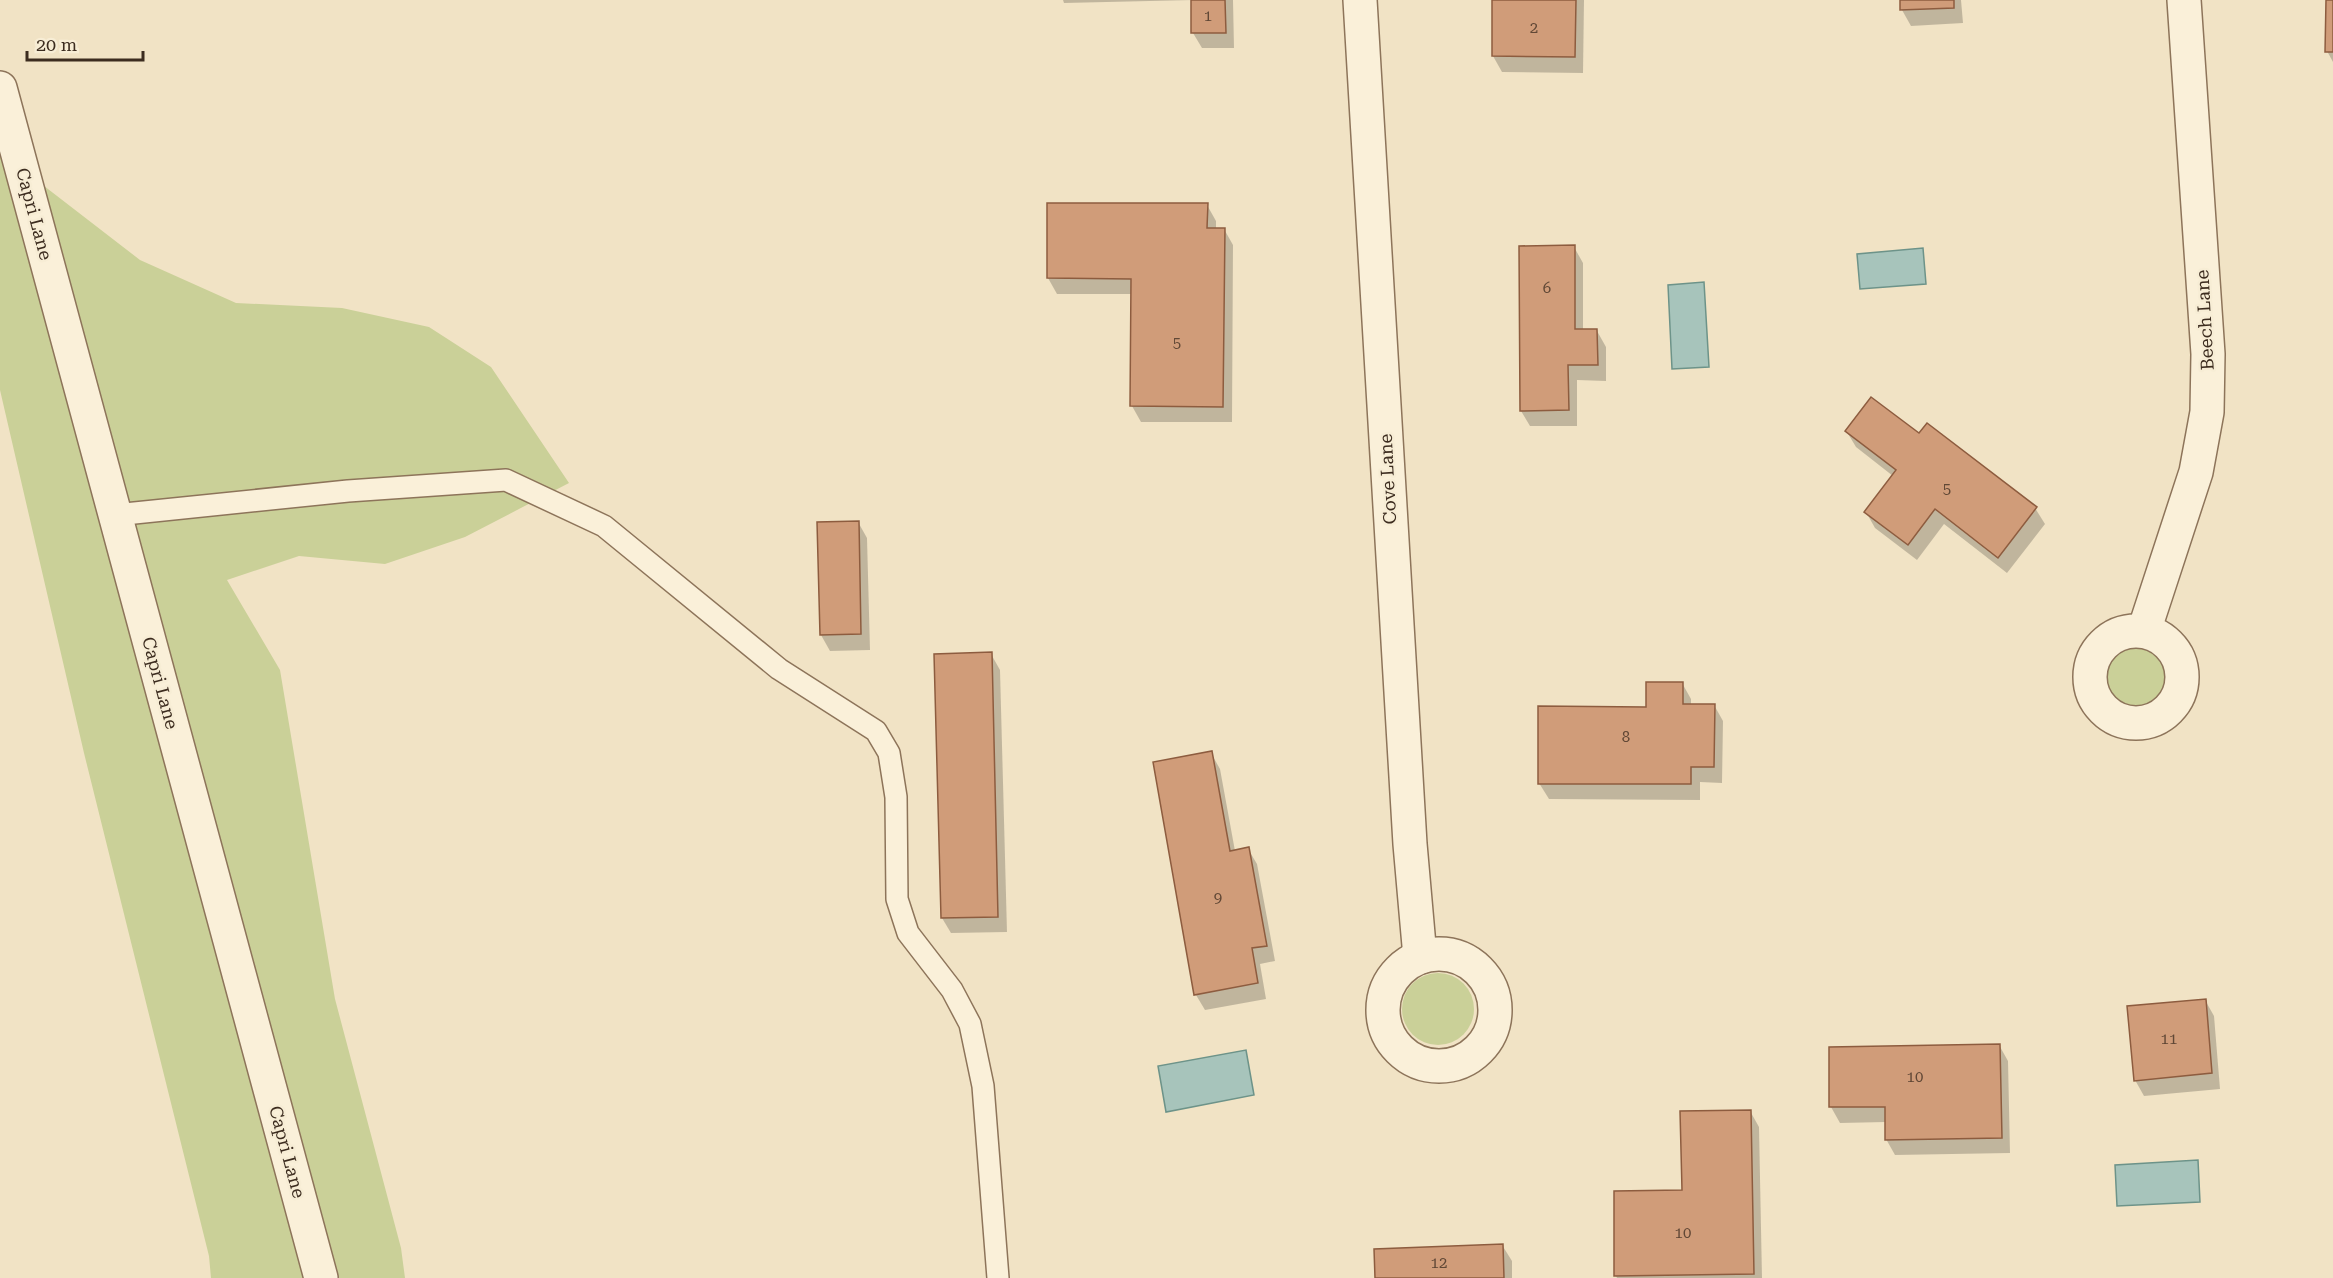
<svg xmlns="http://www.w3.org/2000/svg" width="2333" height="1278" font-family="'Roboto Serif',serif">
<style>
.green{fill:#cad098}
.water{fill:#a7c4bb;stroke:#6d9389;stroke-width:1.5}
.shadow{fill:#0003}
.building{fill:#d09c79;stroke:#8d5c3f;stroke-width:1.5}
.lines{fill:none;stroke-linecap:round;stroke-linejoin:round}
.lane-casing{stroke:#8d745a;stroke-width:24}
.street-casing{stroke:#8d745a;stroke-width:36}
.lane{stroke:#faf0d9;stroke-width:21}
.street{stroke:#faf0d9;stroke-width:33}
.labels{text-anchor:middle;stroke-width:5;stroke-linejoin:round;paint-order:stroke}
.number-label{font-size:15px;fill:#614836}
.street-label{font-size:18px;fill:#3c2c1f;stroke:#f7edd5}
</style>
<rect width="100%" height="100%" fill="#f1e3c5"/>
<g class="green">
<polygon points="0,152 140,260 236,303 342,308 429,327 491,367 569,483 465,537 385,564 299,556 227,580 280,670 335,999 401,1248 405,1278 211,1278 209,1256 84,753 0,390"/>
<circle cx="2136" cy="676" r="36"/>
<circle cx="1438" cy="1009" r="36"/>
</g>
<g class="water">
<polygon points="1923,248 1926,284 1860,289 1857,254"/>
<polygon points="1704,282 1709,367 1672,369 1668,285"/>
<polygon points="1246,1050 1254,1095 1166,1112 1158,1066"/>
<polygon points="2198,1160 2200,1202 2117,1206 2115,1165"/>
</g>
<g class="shadow">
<polygon points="1063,0 1233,0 1234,48 1202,48 1193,33 1193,0 1064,3"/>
<polygon points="1494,0 1584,0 1583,73 1502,72 1493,56"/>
<polygon points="1901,0 1961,0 1963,23 1911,26 1902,10"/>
<polygon points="2327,0 2333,0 2333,62 2327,51"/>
<polygon points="1207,205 1216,221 1216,229 1224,229 1233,245 1232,422 1141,422 1132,406 1133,294 1057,294 1048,278"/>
<polygon points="1574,247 1583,263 1583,331 1597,331 1606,347 1606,381 1577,380 1577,426 1530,426 1521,411"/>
<polygon points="1847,432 1919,435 2035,508 2045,524 2007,573 1944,524 1917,560 1875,528 1866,512 1893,476 1856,447"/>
<polygon points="858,522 867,538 870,650 830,651 821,635 818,523"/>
<polygon points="991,654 1000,670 1007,932 951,933 942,918"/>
<polygon points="1682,683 1691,699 1691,705 1714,705 1723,721 1722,783 1700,782 1700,800 1549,799 1539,783"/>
<polygon points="1211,753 1220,769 1235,851 1248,849 1257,864 1275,961 1260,964 1266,999 1205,1010 1196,995"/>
<polygon points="2205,1000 2214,1016 2220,1089 2144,1096 2135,1080"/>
<polygon points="1999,1045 2008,1061 2010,1153 1895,1155 1886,1139 1886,1122 1840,1123 1831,1107 1830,1048"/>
<polygon points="1750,1111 1759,1127 1762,1278 1617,1278 1616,1276"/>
<polygon points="1502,1245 1512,1261 1512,1278 1376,1278"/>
</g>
<g class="building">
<polygon points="1191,0 1225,0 1226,33 1191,33"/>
<polygon points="1492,0 1576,0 1575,57 1492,56"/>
<polygon points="1900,0 1954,0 1954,8 1900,10"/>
<polygon points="2326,0 2333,0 2333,52 2325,52"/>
<polygon points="1047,203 1208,203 1207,228 1225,228 1223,407 1130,406 1131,279 1047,278"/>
<polygon points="1575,245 1575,329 1597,329 1598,365 1568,365 1569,410 1520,411 1519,246"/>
<polygon points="1871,397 1919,433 1927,423 2037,507 1998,558 1935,509 1908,545 1864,512 1896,470 1845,431"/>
<polygon points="859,521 861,634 820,635 817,522"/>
<polygon points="992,652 998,917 941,918 934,654"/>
<polygon points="1646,682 1683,682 1683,704 1715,704 1714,767 1691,767 1691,784 1538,784 1538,706 1646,707"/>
<polygon points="1212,751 1230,851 1249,847 1267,946 1252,948 1258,983 1194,995 1153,762"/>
<polygon points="2206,999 2212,1073 2134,1081 2127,1006"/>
<polygon points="2000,1044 2002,1138 1885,1140 1885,1107 1829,1107 1829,1047"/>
<polygon points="1751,1110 1754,1274 1614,1276 1614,1191 1682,1190 1680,1111"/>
<polygon points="1503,1244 1504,1278 1375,1278 1374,1249"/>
</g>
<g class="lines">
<g class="lane-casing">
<polyline id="lane" points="115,515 348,491 506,480 604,526 779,669 876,731 889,753 896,797 897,899 908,933 952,990 970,1024 983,1086 998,1278"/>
</g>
<g class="street-casing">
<g id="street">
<polyline points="1360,0 1410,844 1420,957"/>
<polyline points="0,88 321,1278"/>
<circle cx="2136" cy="677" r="46"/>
<polyline points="2144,631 2196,472 2207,412 2208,354 2184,0"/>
<circle cx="1439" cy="1010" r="56"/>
</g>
</g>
<use href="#lane" class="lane"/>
<use href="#street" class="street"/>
</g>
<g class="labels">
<g class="number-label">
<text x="1208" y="21">1</text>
<text x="1534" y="33">2</text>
<text x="1547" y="293">6</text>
<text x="1177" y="348">5</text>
<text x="1947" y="494">5</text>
<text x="1626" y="742">8</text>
<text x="1218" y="903">9</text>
<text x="2169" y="1044">11</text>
<text x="1915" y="1082">10</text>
<text x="1683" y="1238">10</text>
<text x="1439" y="1268">12</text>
</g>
<g class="street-label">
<text transform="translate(34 214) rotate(75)" y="6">Capri Lane</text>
<text transform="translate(2205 320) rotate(-93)" y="6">Beech Lane</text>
<text transform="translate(1388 479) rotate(-93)" y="6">Cove Lane</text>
<text transform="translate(160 683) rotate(75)" y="6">Capri Lane</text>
<text transform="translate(287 1152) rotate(75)" y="6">Capri Lane</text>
</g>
</g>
<path d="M27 51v9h116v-9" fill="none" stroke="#3c2c1f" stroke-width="3"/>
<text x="36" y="51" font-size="18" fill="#3c2c1f" stroke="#f7edd5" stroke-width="4.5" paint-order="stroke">20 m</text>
</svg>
